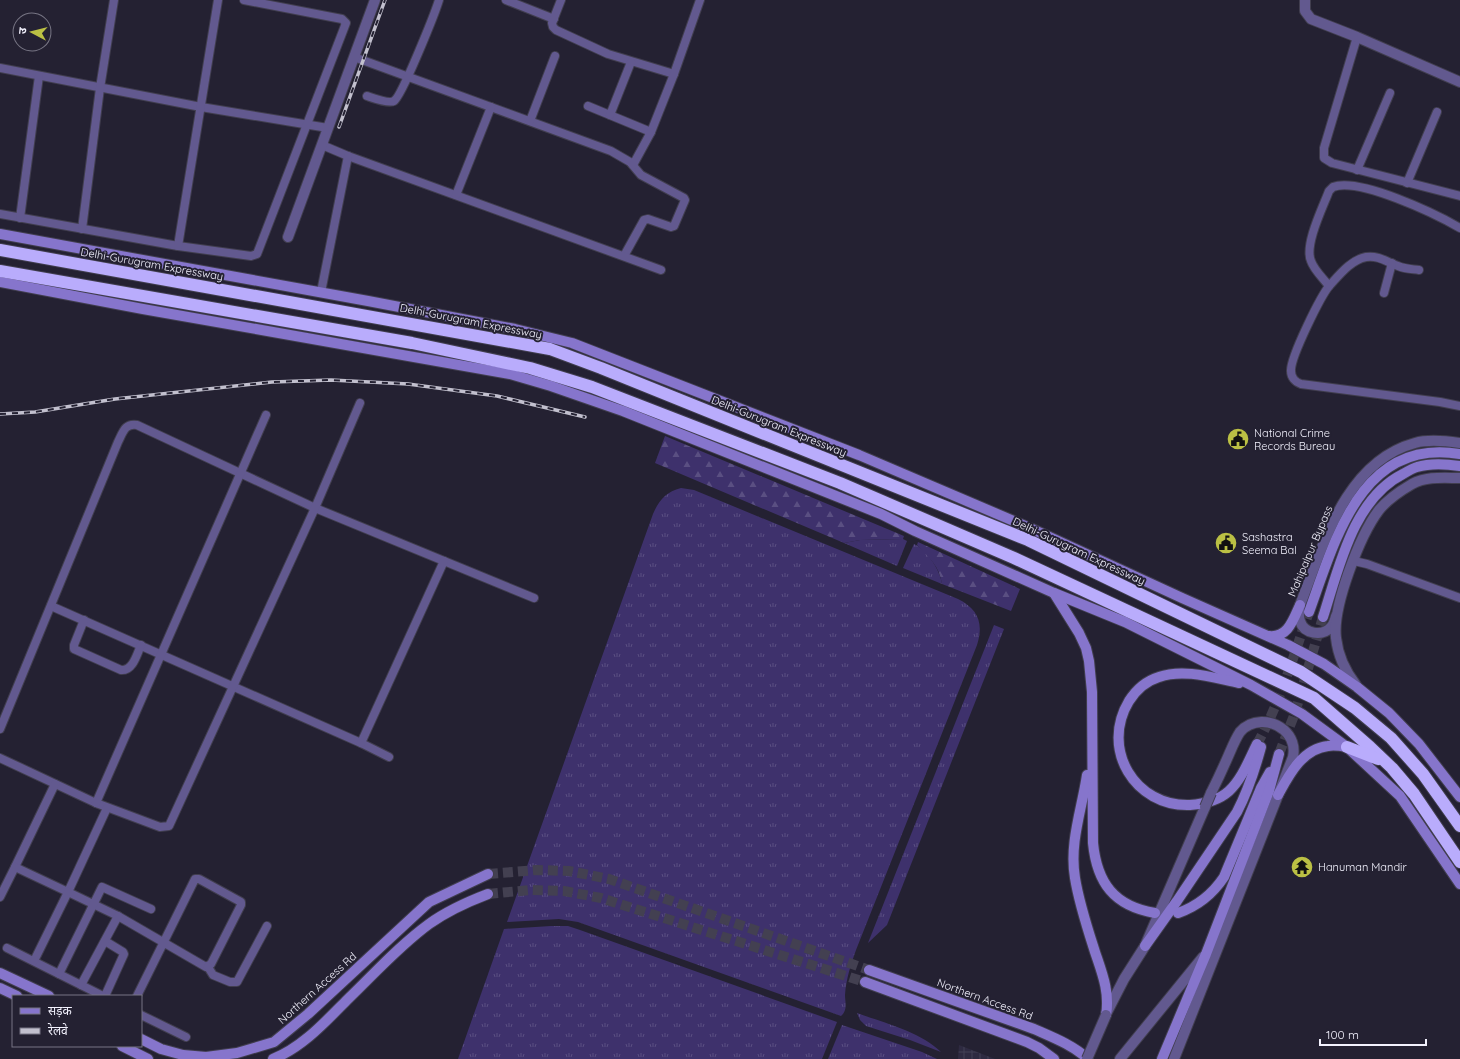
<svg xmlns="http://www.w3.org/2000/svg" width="1460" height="1059" font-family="Quicksand,'Noto Sans Devanagari',sans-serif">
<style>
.industrial{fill:url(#industrial-grid)}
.grass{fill:url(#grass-tufts)}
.forest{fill:url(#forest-firs)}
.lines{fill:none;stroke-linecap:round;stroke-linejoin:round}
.secondary-tunnel{stroke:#434051;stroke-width:10;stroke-dasharray:10 5;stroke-linecap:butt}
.minor-casing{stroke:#413e4f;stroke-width:10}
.tertiary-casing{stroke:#413e4f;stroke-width:12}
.secondary-casing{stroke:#413e4f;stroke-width:12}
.motorway-casing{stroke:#413e4f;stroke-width:14}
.minor{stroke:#62598f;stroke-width:8}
.tertiary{stroke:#62598f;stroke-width:10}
.secondary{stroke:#8675cc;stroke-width:10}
.motorway{stroke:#b9acfc;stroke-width:12}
.rail-casing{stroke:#c2c0ce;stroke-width:3.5}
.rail{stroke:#242132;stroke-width:2;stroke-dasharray:6;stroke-linecap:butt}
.tertiary-bridge-casing{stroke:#413e4f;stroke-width:12;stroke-linecap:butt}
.tertiary-bridge{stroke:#62598f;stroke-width:10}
.labels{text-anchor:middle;stroke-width:4;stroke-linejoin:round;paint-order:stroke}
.street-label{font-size:11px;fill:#f3f2fe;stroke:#242132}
.poi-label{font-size:11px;fill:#f3f2fe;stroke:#242132;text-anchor:start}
</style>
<defs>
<pattern id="industrial-grid" width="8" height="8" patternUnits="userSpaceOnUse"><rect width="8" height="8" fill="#2e2a41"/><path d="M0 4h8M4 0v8" fill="none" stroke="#423f54"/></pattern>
<pattern id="grass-tufts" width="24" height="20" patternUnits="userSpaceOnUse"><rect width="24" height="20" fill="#3e316c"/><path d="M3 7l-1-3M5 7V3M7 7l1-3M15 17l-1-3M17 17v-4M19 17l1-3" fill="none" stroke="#5a4f82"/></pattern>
<pattern id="forest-firs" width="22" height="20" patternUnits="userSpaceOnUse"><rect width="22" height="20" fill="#3e316c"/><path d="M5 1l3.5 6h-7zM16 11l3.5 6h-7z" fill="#5a4f82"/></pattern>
</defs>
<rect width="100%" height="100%" fill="#242132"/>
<polygon class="industrial" points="959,1045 995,1059 958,1059"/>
<g class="grass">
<path d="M681,488L694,490L958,599C978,609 984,623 977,645L856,950C851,964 846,979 845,995C845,1002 848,1010 841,1016L578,922L559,919L507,922L653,514C659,500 666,492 681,488Z"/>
<polygon points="903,539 907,541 897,566 844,543 860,540"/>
<path d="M914,544C927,550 940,570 942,584L903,568Z"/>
<polygon points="994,625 1004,629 887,925 868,943"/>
<polygon points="551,926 568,926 580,930 837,1022 822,1059 458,1059 504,929"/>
<path d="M857,1013C884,1023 921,1032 941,1052L910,1040L866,1026L860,1020Z"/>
<polygon points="842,1025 922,1052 937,1059 828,1059"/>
</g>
<g class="forest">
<polygon points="665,436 904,536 903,539 860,540 844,543 655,463"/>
<path d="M918,542L1020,589L1011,611L942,584C940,567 928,556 917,545Z"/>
</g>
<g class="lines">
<g class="secondary-tunnel">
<path d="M1257,744C1280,703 1293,657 1309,612"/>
<polyline points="1279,754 1295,713 1323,617"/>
<polyline points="488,874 537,870 569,871 609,879 869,970"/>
<polyline points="488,894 530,890 564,891 601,898 865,982"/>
</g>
<g class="minor-casing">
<g id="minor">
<polyline points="506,0 554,19"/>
<polyline points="561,0 552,23 553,27 556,30 608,54 674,74"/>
<polyline points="1357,37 1324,148 1324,158 1332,163 1460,196"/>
<polyline points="354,57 611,151 630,162 641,175 684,198 685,200 674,226 671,227 648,219 644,220 624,256"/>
<polyline points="0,68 201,107 328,128"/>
<path d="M367,96C373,98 389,104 394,101C402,96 435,13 439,0"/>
<polyline points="588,106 651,132"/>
<polyline points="610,115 631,62"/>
<polyline points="530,121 555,56"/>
<polyline points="322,145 348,156 661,270"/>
<polyline points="633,165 651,132 674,74 700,0"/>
<polyline points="1357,170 1390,93"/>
<polyline points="1407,183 1437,112"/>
<polyline points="456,195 491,107"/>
<polyline points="0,214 178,246 251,256 257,254 346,23 342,19 244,0"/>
<polyline points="20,218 39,76"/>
<polyline points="82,229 100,88 114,0"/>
<polyline points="178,246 218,0"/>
<path d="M1419,270C1412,269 1405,269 1398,266C1387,262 1378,255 1366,257C1351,260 1340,274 1330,285C1321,295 1290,358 1291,371C1291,377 1295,382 1301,384L1440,402L1460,406"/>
<path d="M1329,286C1323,278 1314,270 1311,261C1304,245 1323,207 1329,191L1333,187C1359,177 1436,214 1460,228"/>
<polyline points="321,292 348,156"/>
<polyline points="1384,293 1392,263"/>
<polyline points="1354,561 1367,564 1460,598"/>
<polyline points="51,606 361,743 389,757"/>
<path d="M84,620L74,645V649L121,670C133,671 137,654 141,645"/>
<path d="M0,729L118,442C123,432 125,423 137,425L315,508L534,598"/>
<polyline points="361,743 444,561"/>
<polyline points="0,758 96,803 160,827 169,826 315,508 360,403"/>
<polyline points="96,803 266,415"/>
<polyline points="15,867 55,784"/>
<polyline points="0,897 15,867 68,892 107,808"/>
<polyline points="105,941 123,952 124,954 105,996"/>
<polyline points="7,948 103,996"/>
<polyline points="34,961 68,892 118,916 206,967 211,964 241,905 241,902 199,879 195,879 137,996"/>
<polyline points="208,967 213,975 230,982 237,982 267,926"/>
<polyline points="59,974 102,887 151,909"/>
<polyline points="81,985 118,916"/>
<polyline points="141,1015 186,1037"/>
</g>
</g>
<g class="tertiary-casing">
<g id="tertiary">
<polyline points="1305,0 1305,11 1311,19 1357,37 1460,82"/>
<polyline points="288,237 375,0"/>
<path d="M1336,616C1335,620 1334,624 1331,627C1322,637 1304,634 1300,621C1298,616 1299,610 1300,605C1323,546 1345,462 1415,443C1429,439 1446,441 1460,443"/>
<path d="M1356,685C1345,671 1338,656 1336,638C1332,607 1360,535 1379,510C1388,499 1400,491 1412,484C1427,476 1444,478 1460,478"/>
<polyline points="1106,1014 1124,979 1145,946 1205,807"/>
<polyline points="1120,1059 1203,957"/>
<path d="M1174,1059L1293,757C1295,747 1292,737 1284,730C1271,719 1251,719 1240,732C1236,738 1233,745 1230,752C1224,766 1218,779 1211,793"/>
</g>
</g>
<g class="secondary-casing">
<g id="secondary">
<polyline points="0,234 368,301 515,329 572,343 859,455 1030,528 1182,598 1288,645 1324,664 1357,687 1389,713 1419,744 1460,797"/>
<polyline points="0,282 143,309 510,374 551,386 623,411 881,514 915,531 1054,593 1125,622 1251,685 1302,714 1347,747 1400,796 1460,884"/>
<path d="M1054,593L1079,633L1086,648L1089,661L1092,692L1093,843C1097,883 1114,906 1155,913"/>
<path d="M1309,612C1335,541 1361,437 1460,454"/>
<path d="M1323,617C1339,568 1353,499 1403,474C1408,471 1413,468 1417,467C1430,463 1447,464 1460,466"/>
<path d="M1269,636C1288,638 1293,620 1300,605"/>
<path d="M1239,683C1214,678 1184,668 1159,677C1146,681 1136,690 1129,701C1100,749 1135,807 1190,805C1203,804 1219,800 1229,791C1242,779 1249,760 1257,744"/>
<path d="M1087,775C1082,809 1069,843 1075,878C1079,903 1087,927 1095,952C1102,973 1110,992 1106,1015"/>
<path d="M1278,795C1289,775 1302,749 1328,746C1334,745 1341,746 1347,747"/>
<path d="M1178,913C1198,906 1212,895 1224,877L1261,788L1270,772"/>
<path d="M1145,946L1177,901L1237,812C1248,791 1255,769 1261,747"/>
<path d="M869,970L1034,1029C1052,1037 1073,1045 1088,1059"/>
<polyline points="0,973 49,996"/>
<polyline points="865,982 1027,1042 1039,1048 1054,1059"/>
<polyline points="0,988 17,996"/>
<polyline points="141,1039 161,1049 183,1055 206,1057 237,1053 274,1042 308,1014 429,902 488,874"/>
<polyline points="122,1046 148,1059"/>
<path d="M273,1059C303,1047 326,1021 348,999C374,974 399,946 429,924C447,911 467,902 488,894"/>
<polyline points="1162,1059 1206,954 1269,791 1279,754"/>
</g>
</g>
<g class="motorway-casing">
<g id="motorway">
<polyline points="0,250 550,349 601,368 1028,540 1301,672 1355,708 1391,738 1423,774 1460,826"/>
<polyline points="0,271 412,343 530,368 592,387 840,483 1014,558 1314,698 1370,747 1392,768 1414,794 1460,862"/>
<polyline points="1347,747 1378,759"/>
</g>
</g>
<use href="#minor" class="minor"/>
<use href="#tertiary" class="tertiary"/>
<use href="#secondary" class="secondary"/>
<use href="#motorway" class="motorway"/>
<g class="rail-casing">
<g id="rail">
<polyline points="339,127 385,0"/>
<polyline points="0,414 35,412 115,399 272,382 331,380 408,384 497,396 585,417"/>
</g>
</g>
<use href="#rail" class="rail"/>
<g class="tertiary-bridge-casing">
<g id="tertiary-bridge">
<polyline points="1205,807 1211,793"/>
<polyline points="1087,1059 1106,1015"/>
</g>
</g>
<use href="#tertiary-bridge" class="tertiary-bridge"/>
</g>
<defs>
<g id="civic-disc" transform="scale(1.15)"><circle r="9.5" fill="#bbc044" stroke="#242132"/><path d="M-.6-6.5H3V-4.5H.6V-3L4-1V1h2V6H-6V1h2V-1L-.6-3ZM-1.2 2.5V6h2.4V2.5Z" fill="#111"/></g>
<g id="temple-disc" transform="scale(1.15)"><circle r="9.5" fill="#bbc044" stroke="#242132"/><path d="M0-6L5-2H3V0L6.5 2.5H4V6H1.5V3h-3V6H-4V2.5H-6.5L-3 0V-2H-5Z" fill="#111"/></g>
</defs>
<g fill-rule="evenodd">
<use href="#civic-disc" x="1238" y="439"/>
<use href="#civic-disc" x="1226" y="543"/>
<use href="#temple-disc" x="1302" y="867"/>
</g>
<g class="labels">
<g class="street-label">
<text transform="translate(152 264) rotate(10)" y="4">Delhi-Gurugram Expressway</text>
<text transform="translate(471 321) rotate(11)" y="4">Delhi-Gurugram Expressway</text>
<text transform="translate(779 426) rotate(22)" y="4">Delhi-Gurugram Expressway</text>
<text transform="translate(1079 551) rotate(25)" y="4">Delhi-Gurugram Expressway</text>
<text transform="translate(1310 551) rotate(-67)" y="4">Mahipalpur Bypass</text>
<text transform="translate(317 988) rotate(-42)" y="4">Northern Access Rd</text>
<text transform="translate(985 999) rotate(20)" y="4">Northern Access Rd</text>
</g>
<g class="poi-label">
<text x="1254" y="437">National Crime<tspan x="1254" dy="13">Records Bureau</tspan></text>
<text x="1242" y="541">Sashastra<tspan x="1242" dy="13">Seema Bal</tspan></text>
<text x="1318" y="871">Hanuman Mandir</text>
</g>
</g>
<rect x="12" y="995" width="130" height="52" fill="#242132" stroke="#777584"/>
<rect x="20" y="1008" width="20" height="6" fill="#8675cc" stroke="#777584"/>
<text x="48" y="1015" font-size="12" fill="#f3f2fe">सड़क</text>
<rect x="20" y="1028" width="20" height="6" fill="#c2c0ce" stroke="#777584"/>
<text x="48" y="1035" font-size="12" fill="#f3f2fe">रेलवे</text>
<g transform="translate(32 32) rotate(277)"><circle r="19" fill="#242132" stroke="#777584"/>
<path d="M0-3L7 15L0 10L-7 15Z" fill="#bbc044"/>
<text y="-6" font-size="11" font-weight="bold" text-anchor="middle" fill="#f3f2fe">उ</text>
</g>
<path d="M1320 1039v6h106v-6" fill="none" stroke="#f3f2fe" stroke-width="2"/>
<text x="1326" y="1039" font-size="12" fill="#f3f2fe" stroke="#242132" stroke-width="3" paint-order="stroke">100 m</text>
</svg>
